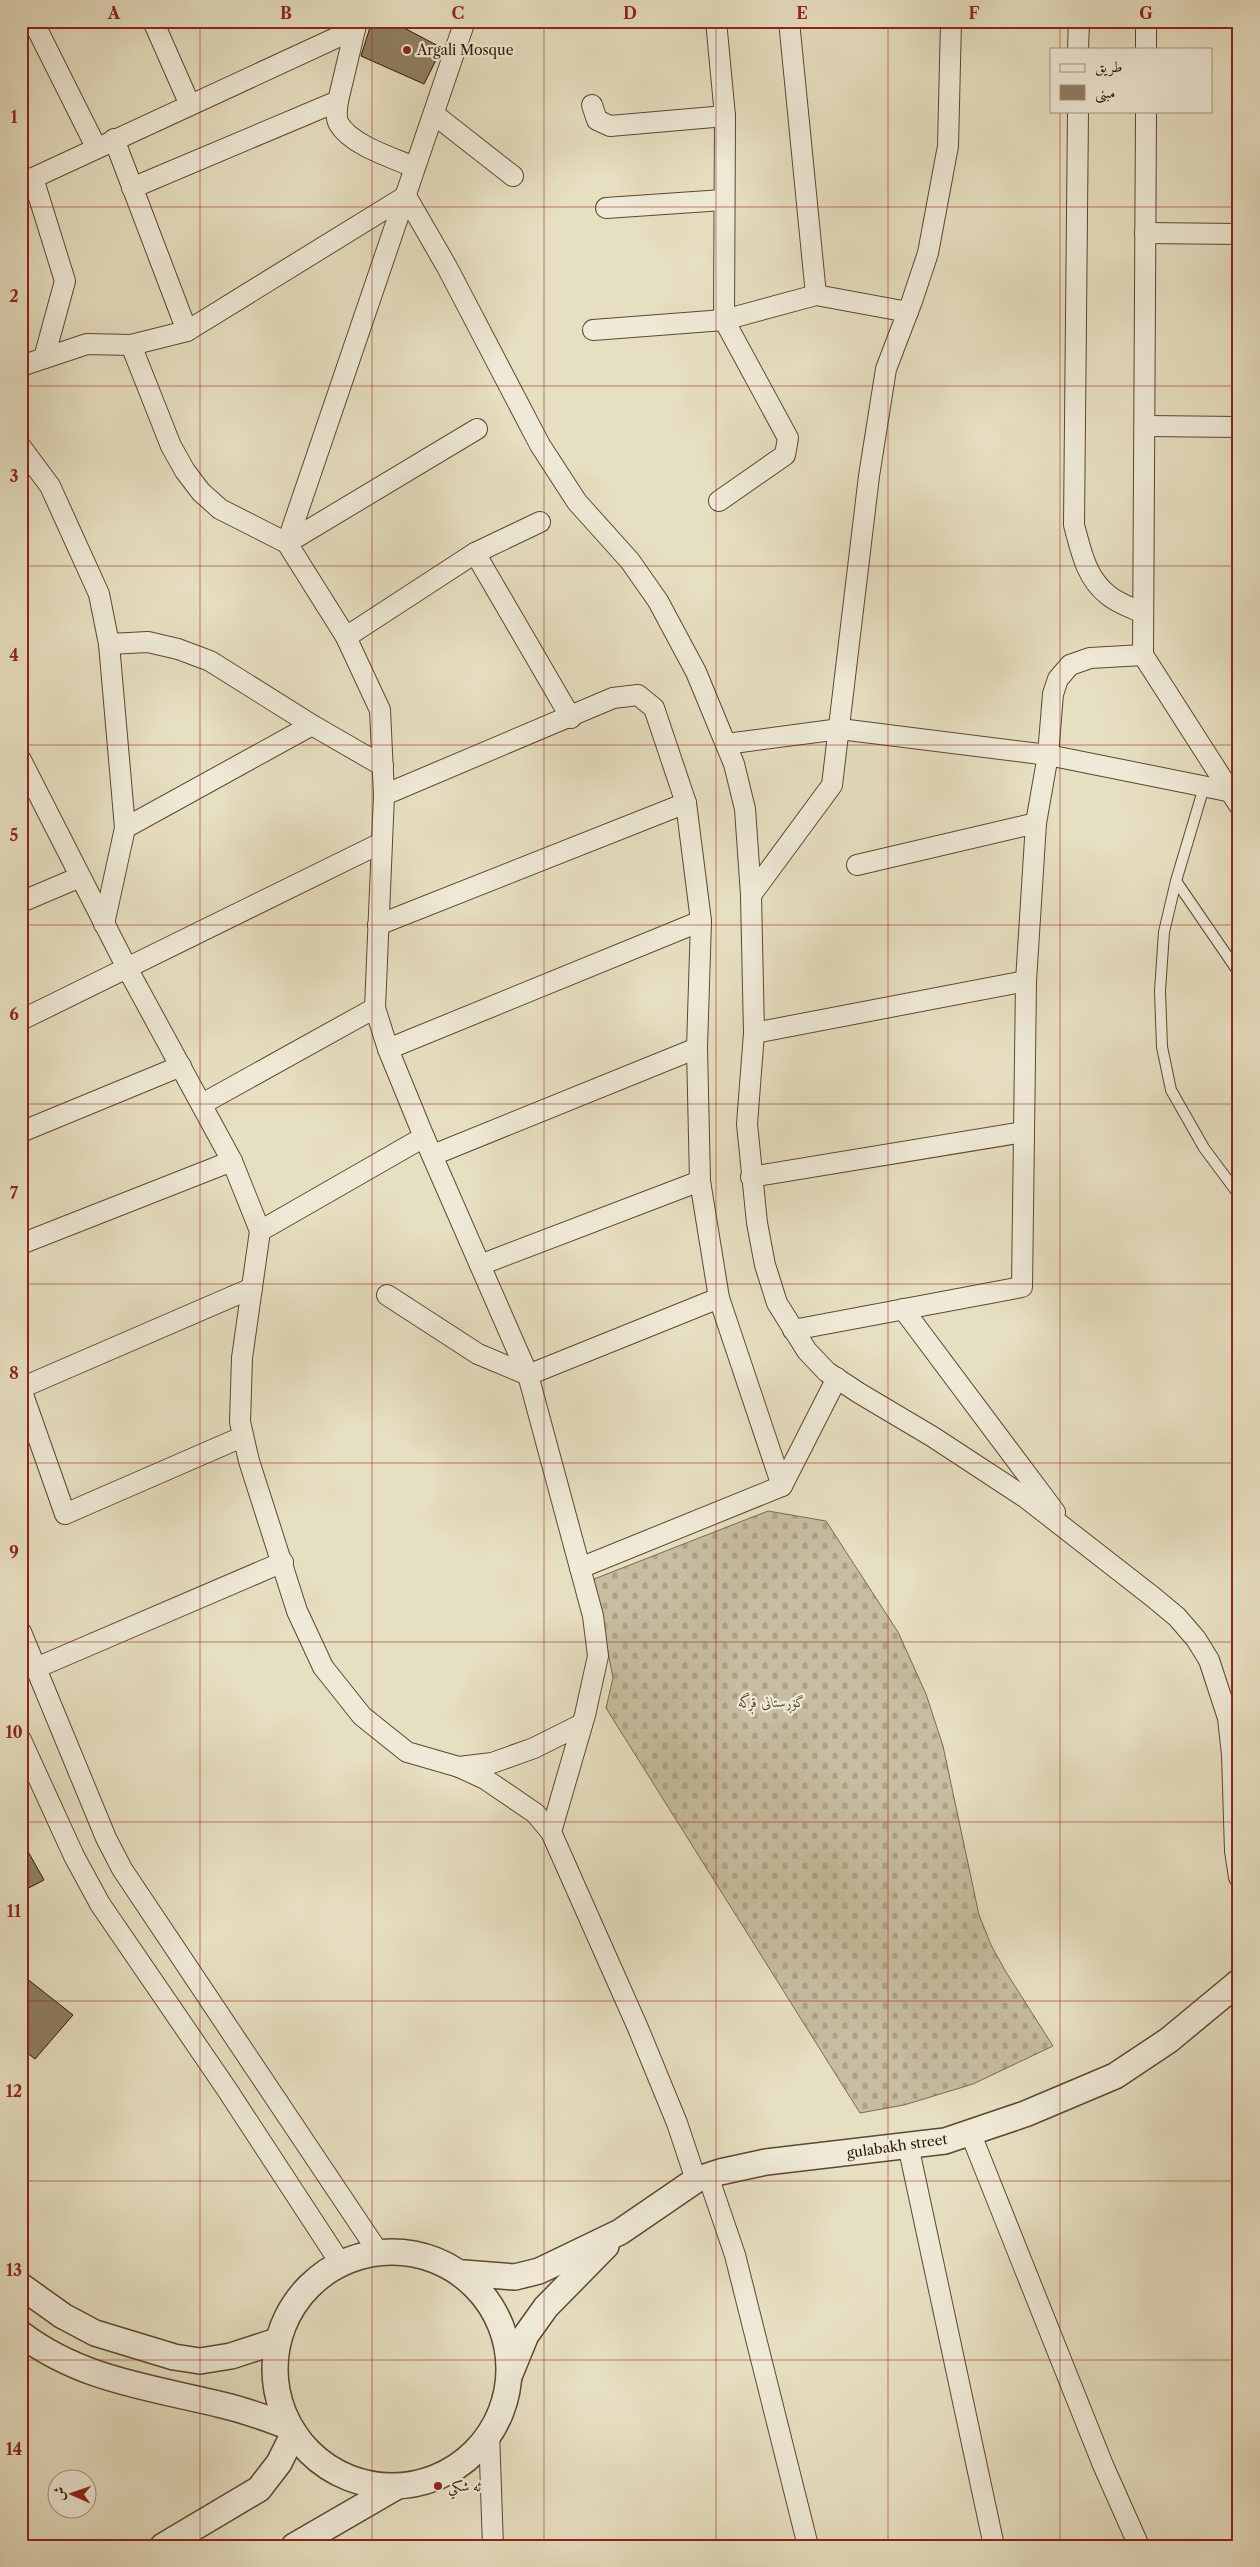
<svg xmlns="http://www.w3.org/2000/svg" width="1260" height="2567" font-family="'Libre Caslon Text',Amiri,serif">
<style>
.cemetery{fill:url(#cemetery-stones);stroke:#7c6a50}
.building{fill:#8f7f64;stroke:#2f1600}
.lines{fill:none;stroke-linecap:round;stroke-linejoin:round}
.service-casing{stroke:#5d4830;stroke-width:12}
.minor-casing{stroke:#5d4830;stroke-width:22}
.tertiary-casing{stroke:#5d4830;stroke-width:28}
.service{stroke:#efead7;stroke-width:10}
.minor{stroke:#efead7;stroke-width:20}
.tertiary{stroke:#efead7;stroke-width:25}
.grid{fill:none;stroke:#8f2418;stroke-width:1;stroke-opacity:0.55}
.poi-dot{fill:#8f2418;stroke:#efead7;stroke-width:2}
.labels{text-anchor:middle;stroke-width:4.5;stroke-linejoin:round;paint-order:stroke}
.poi-label{font-size:14px;fill:#2f1600;stroke:#efead7;text-anchor:start}
.park-label{font-size:14px;font-style:italic;fill:#5d4830;stroke:#efead7}
.street-label{font-size:14px;fill:#2f1600;stroke:#efead7}
.neatline{fill:none;stroke:#8f2418;stroke-width:2}
.grid-label{font-size:16px;text-anchor:middle;font-weight:bold;fill:#8f2418}
</style>
<defs>
<pattern id="cemetery-stones" width="16" height="16" patternUnits="userSpaceOnUse" patternTransform="scale(1.25)"><rect width="16" height="16" fill="#c8bda0"/><path d="M2 7V4a2 2 0 0 1 4 0v3zM10 15v-3a2 2 0 0 1 4 0v3z" fill="#aca288"/></pattern>
</defs>
<rect width="100%" height="100%" fill="#e7dfc1"/>
<filter id="stains"><feTurbulence type="fractalNoise" baseFrequency=".004" numOctaves="4"/><feColorMatrix values="0 0 0 0 .2 0 0 0 0 .09 0 0 0 0 .02 0 0 0 .5 -.17"/></filter>
<radialGradient id="worn" r=".72"><stop offset=".6" stop-color="#630" stop-opacity="0"/><stop offset="1" stop-color="#630" stop-opacity=".3"/></radialGradient>
<polygon class="cemetery" points="768,1511 826,1521 898,1632 926,1694 943,1746 979,1915 991,1945 1006,1972 1053,2046 973,2084 904,2105 860,2113 606,1708 613,1678 594,1579"/>
<g class="building">
<polygon points="372,21 391,21 442,48 424,84 361,56"/>
<polygon points="21,1839 44,1880 21,1892"/>
<polygon points="21,1974 73,2015 35,2059 21,2048"/>
</g>
<g class="lines">
<g class="service-casing">
<g id="service">
<polyline points="1204,787 1176,881 1164,932 1160,991 1162,1047 1171,1090 1204,1148 1239,1195"/>
<polyline points="1176,881 1239,973"/>
</g>
</g>
<g class="minor-casing">
<g id="minor">
<polyline points="33,21 96,147"/>
<polyline points="153,21 190,105"/>
<polyline points="716,21 725,116 724,320 788,438 785,455 719,501"/>
<polyline points="789,21 816,295"/>
<polyline points="1078,49 1079,21"/>
<polyline points="1146,49 1146,21"/>
<path d="M338,101C337,109 335,117 339,124C351,145 393,158 414,167"/>
<polyline points="592,105 597,120 610,126 725,116"/>
<path d="M1078,111L1074,525C1081,551 1086,578 1108,595C1117,603 1132,608 1143,613"/>
<polyline points="1146,111 1143,655 1239,805"/>
<polyline points="435,115 513,176"/>
<polyline points="114,139 187,331"/>
<polyline points="33,178 65,281 44,358"/>
<polyline points="21,180 33,178 355,29"/>
<polyline points="132,188 338,101 357,21"/>
<polyline points="606,208 723,200"/>
<polyline points="1145,233 1239,234"/>
<polyline points="593,330 724,320 816,295 908,312"/>
<polyline points="131,345 171,446 185,471 201,492 220,509 287,543 346,637 380,710 384,795 375,1008 388,1049 424,1137 528,1375 593,1616 598,1656 585,1715 551,1832 638,2028 677,2123 696,2180"/>
<polyline points="21,366 87,344 131,345 187,331 406,196 447,267 540,445 577,502 630,561 658,601 696,672 734,764 745,809 751,895 754,1033 747,1124 757,1223 765,1265 777,1303 807,1351 827,1372 859,1393 933,1437 1026,1498 1153,1597 1177,1617 1196,1639 1209,1660 1228,1718 1232,1755 1235,1851 1239,1877"/>
<polyline points="1146,426 1239,427"/>
<polyline points="21,447 50,486 99,594 109,644 125,828 104,924"/>
<polyline points="287,543 465,21"/>
<polyline points="287,543 477,429"/>
<polyline points="475,553 571,718"/>
<polyline points="346,637 475,553 540,522"/>
<polyline points="109,644 148,642 178,649 210,661 312,725 383,766"/>
<polyline points="726,744 840,729 1048,755 1237,793"/>
<polyline points="21,760 127,968 232,1161 260,1231 242,1358 240,1422 249,1461 297,1611 323,1667 362,1716 407,1752 459,1767 485,1779 535,1813 551,1832"/>
<polyline points="384,795 613,698 638,695 654,708 686,803 701,921 697,1048 700,1181 719,1298 782,1486"/>
<polyline points="125,828 312,725"/>
<polyline points="857,865 1036,823"/>
<polyline points="751,895 832,785 869,476 886,369 912,301 928,253 948,146 951,21"/>
<polyline points="21,902 80,877"/>
<polyline points="378,925 686,803"/>
<polyline points="21,1020 381,843"/>
<polyline points="754,1033 1026,981"/>
<polyline points="388,1049 701,921"/>
<polyline points="202,1104 375,1008"/>
<polyline points="21,1132 181,1066"/>
<polyline points="433,1155 697,1048"/>
<polyline points="751,1177 1024,1132"/>
<polyline points="260,1231 424,1137"/>
<polyline points="21,1244 232,1161"/>
<polyline points="480,1265 700,1181"/>
<polyline points="387,1295 478,1354 528,1375 719,1298"/>
<polyline points="903,1309 1055,1512"/>
<polyline points="793,1330 1022,1287 1026,981 1036,823 1048,755 1053,694 1058,679 1070,665 1090,658 1143,655"/>
<polyline points="21,1388 252,1288"/>
<polyline points="21,1389 65,1514 242,1437"/>
<polyline points="580,1568 782,1486 837,1378"/>
<polyline points="21,1632 106,1838 122,1869 379,2253"/>
<polyline points="36,1668 283,1562"/>
<polyline points="21,1740 74,1856 100,1904 226,2088 341,2264"/>
<polyline points="459,1767 492,1763 534,1748 582,1724"/>
<polyline points="970,2132 1103,2465 1139,2546"/>
<polyline points="908,2145 994,2546"/>
<polyline points="708,2176 735,2255 808,2546"/>
<polyline points="489,2432 493,2546"/>
</g>
</g>
<g class="tertiary-casing">
<g id="tertiary">
<circle cx="392" cy="2369" r="117"/>
<polyline points="464,2273 515,2277 539,2271 620,2232 696,2180 720,2172 766,2162 945,2141 1025,2114 1115,2076 1169,2040 1239,1982"/>
<polyline points="21,2286 63,2316 95,2333 174,2357 200,2361 231,2356 277,2341"/>
<path d="M21,2334C80,2379 148,2387 218,2404C242,2409 265,2418 288,2426"/>
<polyline points="510,2374 526,2335 546,2307 606,2246"/>
<polyline points="163,2546 259,2489 279,2463 294,2433"/>
<polyline points="294,2546 396,2487"/>
</g>
</g>
<use href="#service" class="service"/>
<use href="#minor" class="minor"/>
<use href="#tertiary" class="tertiary"/>
</g>
<path class="grid" d="M200,21V2546M372,21V2546M544,21V2546M716,21V2546M888,21V2546M1060,21V49M1060,111V2546M21,207H1239M21,386H1239M21,566H1239M21,745H1239M21,925H1239M21,1104H1239M21,1284H1239M21,1463H1239M21,1642H1239M21,1822H1239M21,2001H1239M21,2181H1239M21,2360H1239"/>
<g class="poi-dot">
<circle cx="407" cy="50" r="5"/>
<circle cx="438" cy="2486" r="5"/>
</g>
<g class="labels">
<g class="poi-label">
<text x="417" y="55">Argali Mosque</text>
<text x="448" y="2491">ئه شكي</text>
</g>
<g class="park-label">
<text x="772" y="1707">گۆڕستانی قڕگە</text>
</g>
<g class="street-label">
<text transform="translate(897 2146) rotate(-8)" y="5">gulabakh street</text>
</g>
</g>
<rect width="1260" height="2567" fill="none" stroke="#e7dfc1" stroke-width="55"/>
<rect x="1050" y="48" width="162" height="65" fill="#efead7" stroke="#a29581"/>
<rect x="1060" y="64" width="25" height="8" fill="#efead7" stroke="#a29581"/>
<text x="1095" y="72" font-size="15" fill="#2f1600">طريق</text>
<rect x="1060" y="85" width="25" height="15" fill="#8f7f64" stroke="#a29581"/>
<text x="1095" y="98" font-size="15" fill="#2f1600">مبنى</text>
<g transform="translate(72 2494) rotate(272)"><circle r="24" fill="#efead7" stroke="#a29581"/>
<path d="M0-4L9 19L0 12L-9 19Z" fill="#8f2418"/>
<text y="-8" font-size="14" font-weight="bold" text-anchor="middle" fill="#2f1600">ش</text>
</g>
<rect x="28" y="28" width="1204" height="2512" class="neatline"/>
<g class="grid-label">
<text x="114" y="19">A</text>
<text x="286" y="19">B</text>
<text x="458" y="19">C</text>
<text x="630" y="19">D</text>
<text x="802" y="19">E</text>
<text x="974" y="19">F</text>
<text x="1146" y="19">G</text>
<text x="14" y="123">1</text>
<text x="14" y="302">2</text>
<text x="14" y="482">3</text>
<text x="14" y="661">4</text>
<text x="14" y="841">5</text>
<text x="14" y="1020">6</text>
<text x="14" y="1199">7</text>
<text x="14" y="1379">8</text>
<text x="14" y="1558">9</text>
<text x="14" y="1738">10</text>
<text x="14" y="1917">11</text>
<text x="14" y="2097">12</text>
<text x="14" y="2276">13</text>
<text x="14" y="2455">14</text>
</g>
<rect width="100%" height="100%" filter="url(#stains)"/>
<rect width="100%" height="100%" fill="url(#worn)"/>
</svg>
